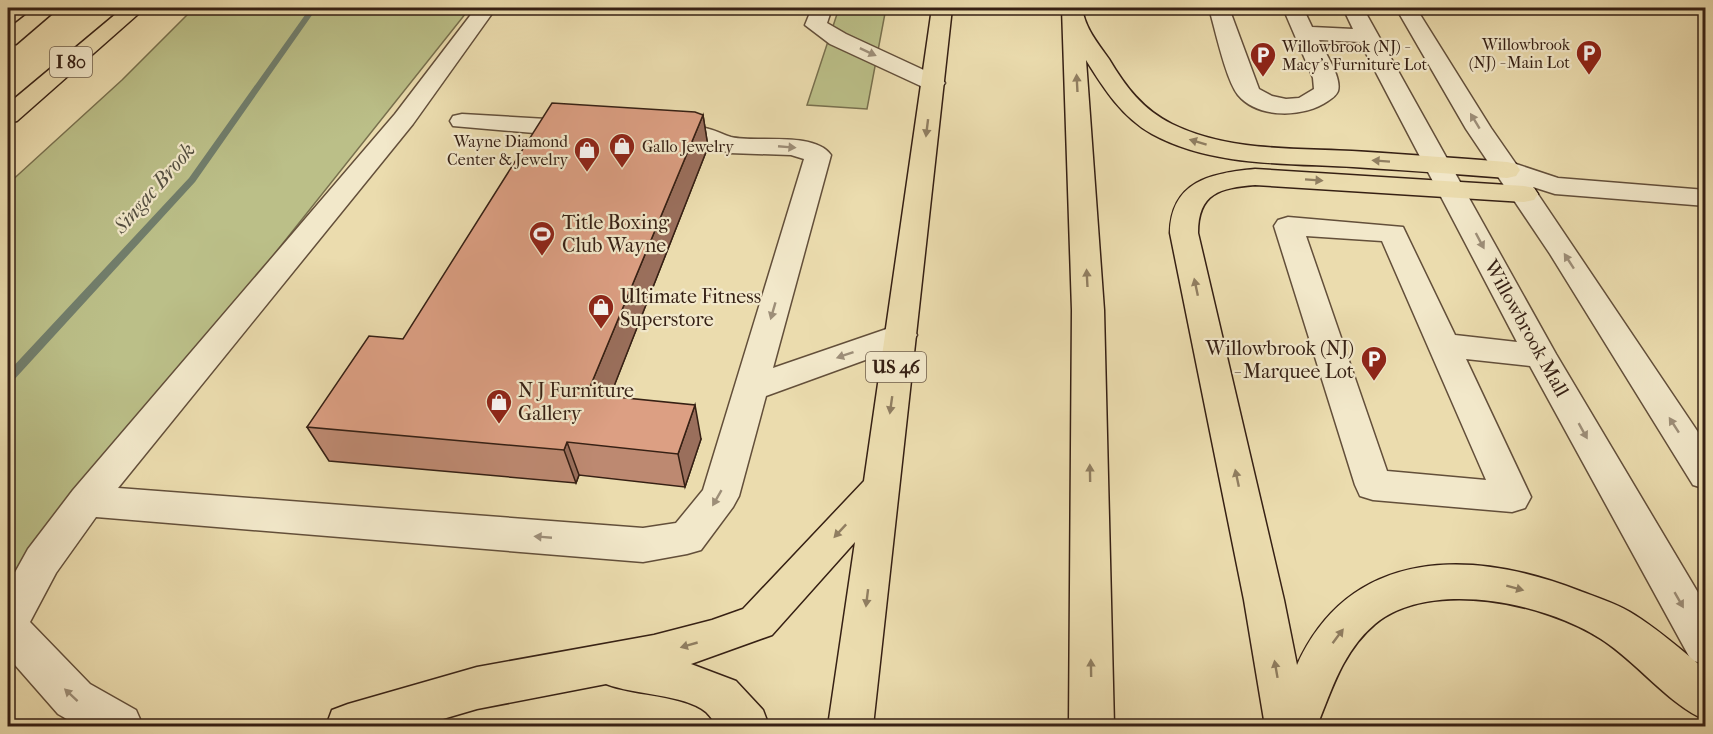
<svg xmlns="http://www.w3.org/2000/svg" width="1713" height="734" font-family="'IM FELL French Canon',serif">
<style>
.green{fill:#bbbf88;stroke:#78704e;stroke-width:1.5}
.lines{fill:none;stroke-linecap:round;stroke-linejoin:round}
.stream{fill:#717e6c;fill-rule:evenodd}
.minor-casing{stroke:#634f3a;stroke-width:3}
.highway-casing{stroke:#362014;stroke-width:3}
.minor{fill:#f2e8ca;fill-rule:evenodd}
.highway{fill:#ebdcae;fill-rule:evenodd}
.wall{fill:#bd8971;stroke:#362014;stroke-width:1.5}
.shaded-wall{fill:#9a6f5c;stroke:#362014;stroke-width:1.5}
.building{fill:#dc9f83;stroke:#362014;stroke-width:1.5}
.oneway{fill:#9d8e78}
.oneway2{fill:#907e61}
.labels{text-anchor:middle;stroke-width:4.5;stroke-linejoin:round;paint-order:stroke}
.far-poi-label{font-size:16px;fill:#362014;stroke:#f2e8ca;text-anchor:end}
.shield{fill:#f2e8ca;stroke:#6e5c4b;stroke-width:1.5}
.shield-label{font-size:18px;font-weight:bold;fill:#362014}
.poi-label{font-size:20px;fill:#362014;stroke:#f2e8ca;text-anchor:start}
.street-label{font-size:20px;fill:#362014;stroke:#f2e8ca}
.water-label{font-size:21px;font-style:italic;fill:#544f40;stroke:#f2e8ca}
</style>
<rect width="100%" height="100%" fill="#ebdcae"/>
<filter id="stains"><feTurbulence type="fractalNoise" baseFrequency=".00333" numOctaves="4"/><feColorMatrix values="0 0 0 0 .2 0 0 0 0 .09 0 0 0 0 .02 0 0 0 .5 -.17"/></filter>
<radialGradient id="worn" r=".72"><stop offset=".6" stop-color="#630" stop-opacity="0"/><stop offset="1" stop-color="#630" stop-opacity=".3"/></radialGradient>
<g class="green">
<polygon points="194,8 470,8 8,589 8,184 122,80"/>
<polygon points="839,8 886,8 867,109 807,105"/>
</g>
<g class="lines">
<polygon class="stream" points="310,8 317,8 195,182 12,382 8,383 8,372 189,178"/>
<g class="minor-casing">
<g id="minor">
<path d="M476,8H496L413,124L118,488L643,528L676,523L703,490L804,159L791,155L729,153L700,142L653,138L649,133L653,128C669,124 693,124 709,129C717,131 724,135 731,137C756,143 814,131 831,155L773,368L901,324L912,327L917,335L912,343L766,396L739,496L733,507L701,550L687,554L643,562L96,517L56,573L30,622L90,684L136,710L143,726H79L58,714L8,657V585L28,549L73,490L395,114Z"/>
<polygon points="812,8 832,8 827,23 846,34 941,78 945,83 941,88 933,90 925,88 830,44 805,25"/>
<path d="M1209,8H1229L1259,89L1272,96L1286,99L1299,98L1314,89L1313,78L1283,8H1303L1312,27L1353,29L1343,8H1363L1556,354L1706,606V665L1691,660L1530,366L1466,359L1531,497L1525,508L1512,512L1373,500L1360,496L1355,485L1274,226L1278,220L1288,217L1403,227L1455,335L1517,342L1360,42L1319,40C1325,53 1342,77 1338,91C1336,96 1331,99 1328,101C1304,118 1258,119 1238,95C1226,80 1215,29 1209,8ZM1306,236L1382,241L1486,480L1387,471Z"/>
<polygon points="1396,8 1416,8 1491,128 1516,164 1558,178 1706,190 1706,206 1555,194 1533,187 1706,444 1706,489 1693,485 1550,254 1466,129"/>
<polygon points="462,114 581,121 590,124 594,129 590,134 581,137 453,126 450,121 453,116"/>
</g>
</g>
<g class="highway-casing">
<g id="highway">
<polygon points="35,8 58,8 16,44 8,45 8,29"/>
<polygon points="123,8 145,8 17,121 8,123 8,104"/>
<path d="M932,8H952L873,726H828L855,542L772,635L691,664L736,681L763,710L769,726H718C714,722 710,716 706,712C684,694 634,695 606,684L477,709L419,726H326L332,710L348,704L477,667L654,635L712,620L743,609L864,481Z"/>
<path d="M1062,8H1082C1085,28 1097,42 1109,59C1125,86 1143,110 1172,124C1227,151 1291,148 1352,151C1403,154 1455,158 1507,162L1516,164L1520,170L1516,176L1507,178C1456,174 1404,170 1353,167C1287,163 1212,167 1152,134C1122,117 1104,89 1086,60L1104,310L1114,726H1069L1072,310Z"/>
<path d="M1255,169L1524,186L1534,188L1538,194L1534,200L1524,202L1255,185C1220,188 1198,193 1198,233L1284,600L1297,665C1351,546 1473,549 1580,591C1596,597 1615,603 1630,612C1657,628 1681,650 1706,670V720C1670,706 1636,661 1601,639C1545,603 1431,578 1375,624C1343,651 1332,689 1317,726H1265L1244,600L1170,233C1171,181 1211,173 1255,169Z"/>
</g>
</g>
<use href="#minor" class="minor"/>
<use href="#highway" class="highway"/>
</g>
<polygon class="wall" points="703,115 708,147 610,396 701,439 685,487 579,475 576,483 329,461 307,427 403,339"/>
<g class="shaded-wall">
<polygon points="703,115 708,147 598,427 587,394"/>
<polygon points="695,405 701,439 685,487 678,454"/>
<polygon points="567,442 579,475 576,483 564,450"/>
</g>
<polygon class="building" points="552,103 695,112 703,115 587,394 695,405 678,454 567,442 564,450 307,427 369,336 403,339"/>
<defs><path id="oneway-solid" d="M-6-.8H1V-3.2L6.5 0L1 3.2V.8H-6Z" transform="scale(1.5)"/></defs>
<g class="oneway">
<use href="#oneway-solid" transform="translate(868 52) rotate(25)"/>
<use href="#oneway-solid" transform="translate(1475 121) rotate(-121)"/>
<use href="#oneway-solid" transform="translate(787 147) rotate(5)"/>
<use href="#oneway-solid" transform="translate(1480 241) rotate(62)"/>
<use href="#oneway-solid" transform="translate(1569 261) rotate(-123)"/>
<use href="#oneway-solid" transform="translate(773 311) rotate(106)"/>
<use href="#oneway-solid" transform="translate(845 355) rotate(161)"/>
<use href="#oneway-solid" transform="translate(1674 425) rotate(-123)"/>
<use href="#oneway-solid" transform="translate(1583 431) rotate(61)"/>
<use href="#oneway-solid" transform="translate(717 498) rotate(120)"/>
<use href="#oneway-solid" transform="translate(543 537) rotate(-175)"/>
<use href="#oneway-solid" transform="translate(1679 600) rotate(60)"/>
<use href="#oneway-solid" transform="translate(71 695) rotate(-137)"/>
</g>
<g class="oneway2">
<use href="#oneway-solid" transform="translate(1077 83) rotate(-93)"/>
<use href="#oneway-solid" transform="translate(927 128) rotate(97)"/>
<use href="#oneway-solid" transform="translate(1198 142) rotate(-163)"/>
<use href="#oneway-solid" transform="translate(1381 161) rotate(-176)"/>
<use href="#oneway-solid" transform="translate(1314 180) rotate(4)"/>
<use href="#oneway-solid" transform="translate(1087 278) rotate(-93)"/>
<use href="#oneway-solid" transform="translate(1196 287) rotate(-102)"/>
<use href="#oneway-solid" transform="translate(891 405) rotate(98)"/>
<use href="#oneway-solid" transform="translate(1090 473) rotate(-91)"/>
<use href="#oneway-solid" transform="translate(1237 478) rotate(-102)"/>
<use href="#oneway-solid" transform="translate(840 531) rotate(133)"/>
<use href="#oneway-solid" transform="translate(1515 588) rotate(15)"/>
<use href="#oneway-solid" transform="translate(867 598) rotate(97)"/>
<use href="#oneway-solid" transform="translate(1338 636) rotate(-53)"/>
<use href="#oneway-solid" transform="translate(689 645) rotate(164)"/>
<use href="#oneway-solid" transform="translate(1091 668) rotate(-91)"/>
<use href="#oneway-solid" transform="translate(1276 669) rotate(-100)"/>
</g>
<defs>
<g id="parking-pin" transform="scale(1.35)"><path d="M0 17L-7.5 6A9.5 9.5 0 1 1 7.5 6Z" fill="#8f2418" stroke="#f2e8ca"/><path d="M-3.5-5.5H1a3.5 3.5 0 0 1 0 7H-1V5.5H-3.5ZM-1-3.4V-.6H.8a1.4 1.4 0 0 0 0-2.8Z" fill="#fff"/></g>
<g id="shop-pin" transform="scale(1.35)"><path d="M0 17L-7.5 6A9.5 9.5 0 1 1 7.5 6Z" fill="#8f2418" stroke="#f2e8ca"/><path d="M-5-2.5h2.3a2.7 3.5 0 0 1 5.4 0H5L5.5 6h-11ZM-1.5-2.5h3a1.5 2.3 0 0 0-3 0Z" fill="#fff"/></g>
<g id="stadium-pin" transform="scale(1.35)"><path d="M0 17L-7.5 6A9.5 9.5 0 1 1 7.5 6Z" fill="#8f2418" stroke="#f2e8ca"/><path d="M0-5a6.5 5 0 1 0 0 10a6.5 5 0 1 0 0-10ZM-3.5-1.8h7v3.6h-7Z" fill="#fff"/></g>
</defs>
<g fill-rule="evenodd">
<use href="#parking-pin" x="1589" y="53"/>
<use href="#parking-pin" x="1263" y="55"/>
<use href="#shop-pin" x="622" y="146"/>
<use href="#shop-pin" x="587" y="150"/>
<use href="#stadium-pin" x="542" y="234"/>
<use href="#shop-pin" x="601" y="307"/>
<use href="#parking-pin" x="1374" y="359"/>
<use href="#shop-pin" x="499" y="402"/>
</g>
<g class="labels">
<g class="far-poi-label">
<text x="1570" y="50">Willowbrook<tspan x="1570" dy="18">(NJ) - Main Lot</tspan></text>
<text x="1282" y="52" text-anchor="start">Willowbrook (NJ) -<tspan x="1282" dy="18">Macy's Furniture Lot</tspan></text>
<text x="568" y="147">Wayne Diamond<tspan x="568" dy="18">Center &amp; Jewelry</tspan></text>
<text x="642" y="152" text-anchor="start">Gallo Jewelry</text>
</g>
<g class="shield">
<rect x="50" y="47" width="42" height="30" rx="4.5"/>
<rect x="866" y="352" width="60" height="30" rx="4.5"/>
</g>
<g class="shield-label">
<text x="71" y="68">I 80</text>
<text x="896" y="373">US 46</text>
</g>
<g class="poi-label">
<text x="562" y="229">Title Boxing<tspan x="562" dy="23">Club Wayne</tspan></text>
<text x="620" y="303">Ultimate Fitness<tspan x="620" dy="23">Superstore</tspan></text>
<text x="1354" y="355" text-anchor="end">Willowbrook (NJ)<tspan x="1354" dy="23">- Marquee Lot</tspan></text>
<text x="518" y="397">N J Furniture<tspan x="518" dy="23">Gallery</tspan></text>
</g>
<g class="street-label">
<text transform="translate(1527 328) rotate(61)" y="7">Willowbrook Mall</text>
</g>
<g class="water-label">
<text transform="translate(154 188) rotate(-49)" y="7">Singac Brook</text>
</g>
</g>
<rect width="1713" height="734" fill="none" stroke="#ebdcae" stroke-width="30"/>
<rect x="9" y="9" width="1695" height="716" fill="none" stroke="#362014" stroke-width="3"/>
<rect x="15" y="15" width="1683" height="704" fill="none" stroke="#362014" stroke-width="1.5"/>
<rect width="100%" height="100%" filter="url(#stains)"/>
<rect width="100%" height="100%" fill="url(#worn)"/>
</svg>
